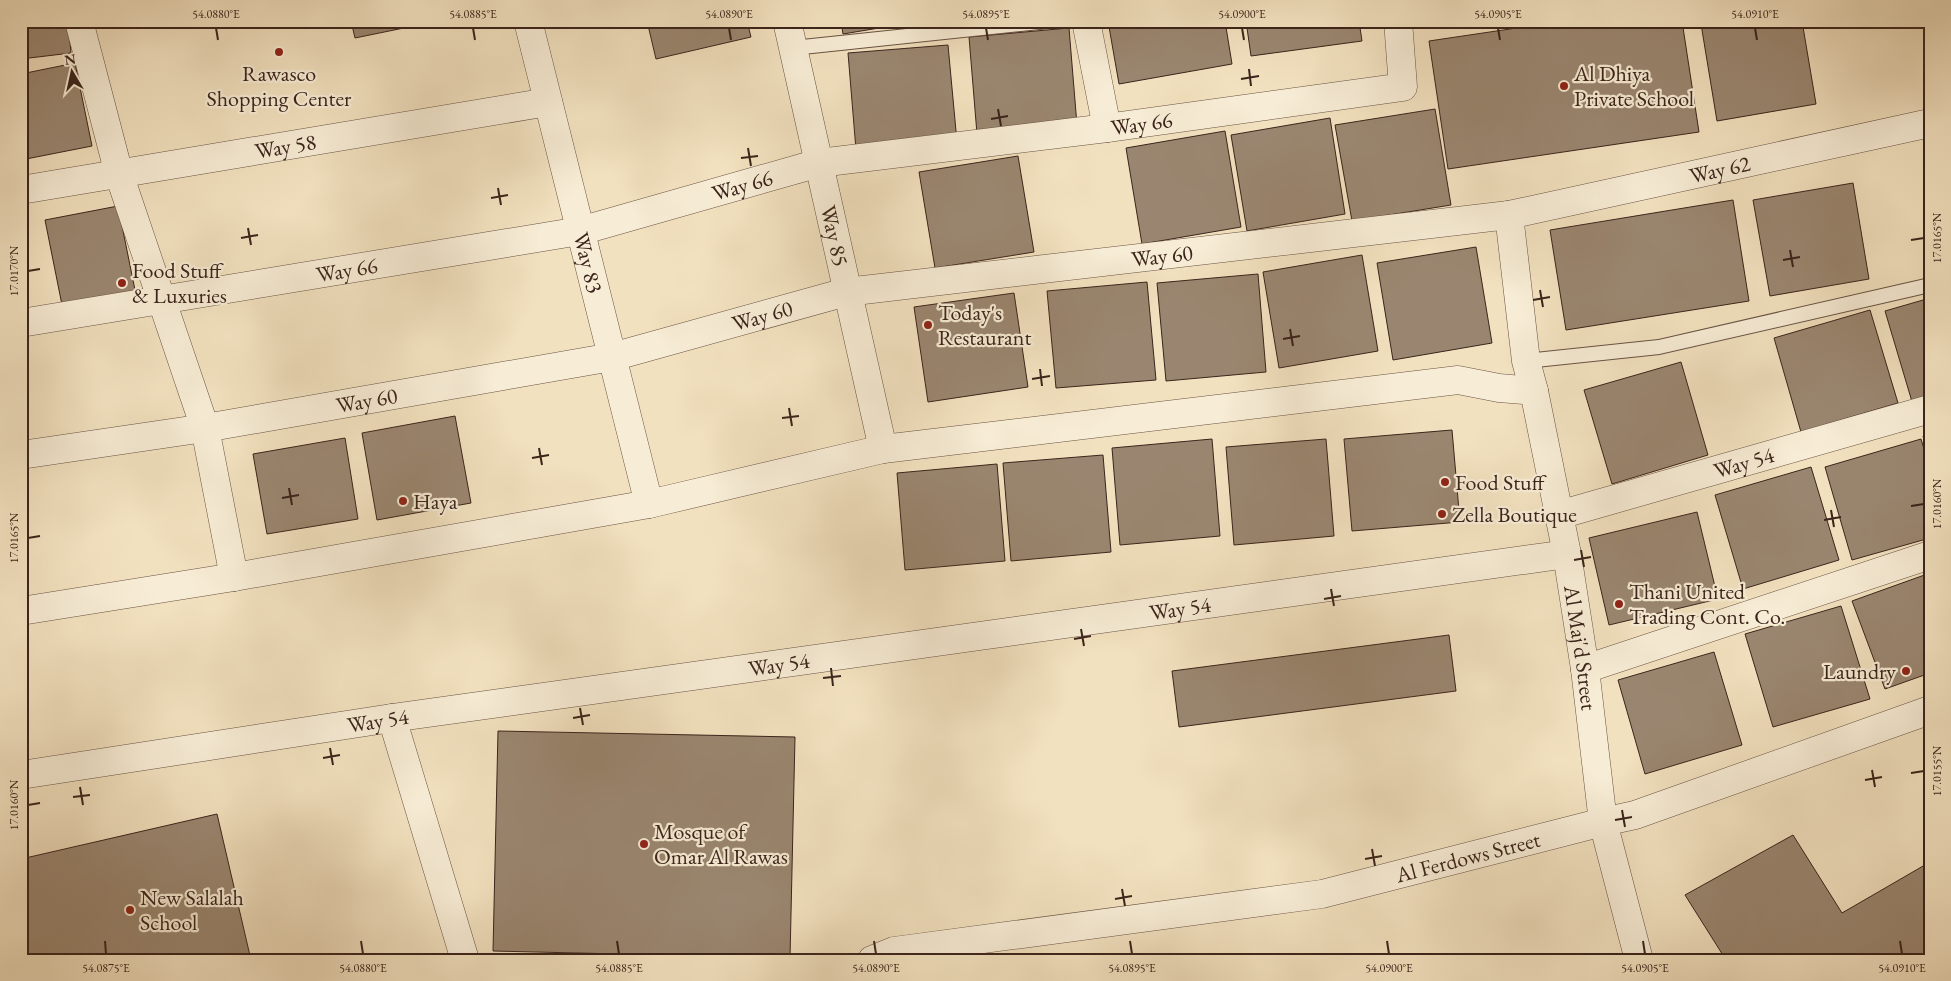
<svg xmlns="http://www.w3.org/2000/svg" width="1951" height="981" font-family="'EB Garamond',serif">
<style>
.building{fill:#9a8670;stroke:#3b241b}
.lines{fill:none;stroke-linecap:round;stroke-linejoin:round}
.service-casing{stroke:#695344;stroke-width:16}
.minor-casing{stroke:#695344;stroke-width:29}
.service{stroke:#f7ecd5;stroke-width:14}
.minor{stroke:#f7ecd5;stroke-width:28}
.ticks{fill:none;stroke:#3b241b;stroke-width:2}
.poi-dot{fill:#8f2418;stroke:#f7ecd5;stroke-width:2}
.labels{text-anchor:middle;stroke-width:4.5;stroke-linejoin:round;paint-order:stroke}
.poi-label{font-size:22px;fill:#3b241b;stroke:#f7ecd5;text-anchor:start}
.street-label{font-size:22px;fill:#3b241b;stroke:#f7ecd5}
.neatline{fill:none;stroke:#3b241b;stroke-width:2}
.ticks-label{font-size:12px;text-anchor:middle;fill:#3b241b}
</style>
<rect width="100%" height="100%" fill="#f2e1bf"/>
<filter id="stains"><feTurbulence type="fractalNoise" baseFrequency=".004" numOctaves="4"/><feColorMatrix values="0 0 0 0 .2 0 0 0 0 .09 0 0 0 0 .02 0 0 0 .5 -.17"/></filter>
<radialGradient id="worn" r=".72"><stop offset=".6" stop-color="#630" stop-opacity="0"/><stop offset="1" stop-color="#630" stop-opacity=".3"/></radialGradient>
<g class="building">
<polygon points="21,21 68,21 71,53 21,59"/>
<polygon points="351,21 438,21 355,38"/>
<polygon points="647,21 747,21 751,37 656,59"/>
<polygon points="841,21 921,21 843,34"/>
<polygon points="1108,21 1225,21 1232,64 1119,84"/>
<polygon points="1246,21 1359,21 1362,41 1251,56"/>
<polygon points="1564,21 1682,21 1699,132 1448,169 1429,41"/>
<polygon points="1721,21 1802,21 1816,104 1717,121 1701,24"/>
<polygon points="1069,28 1077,125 977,134 969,37"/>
<polygon points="948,45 957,142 856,150 848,53"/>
<polygon points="75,63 92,146 21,160 21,74"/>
<polygon points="1435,109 1451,205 1352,221 1335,125"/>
<polygon points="1330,118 1345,214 1247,231 1231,135"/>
<polygon points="1225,131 1241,227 1142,244 1126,148"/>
<polygon points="1018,156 1034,252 935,268 919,172"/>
<polygon points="1853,183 1869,279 1770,296 1753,200"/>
<polygon points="1733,200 1749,301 1566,330 1550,230"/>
<polygon points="118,206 136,295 63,310 45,220"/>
<polygon points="1476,247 1492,343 1393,360 1377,263"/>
<polygon points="1362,255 1378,351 1279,368 1263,272"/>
<polygon points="1258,274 1266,372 1166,381 1157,283"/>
<polygon points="1147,282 1156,380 1056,388 1047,291"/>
<polygon points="1014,293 1028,387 928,402 914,307"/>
<polygon points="1930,298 1930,400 1913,405 1885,311"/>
<polygon points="1870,310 1898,403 1801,432 1774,338"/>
<polygon points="1681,362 1708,455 1612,484 1584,390"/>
<polygon points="455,416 471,503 377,520 362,433"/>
<polygon points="1452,430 1460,522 1352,531 1344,439"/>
<polygon points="1930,434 1930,460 1923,436"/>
<polygon points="345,438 358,519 267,534 253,454"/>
<polygon points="1212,439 1220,536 1120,545 1112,448"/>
<polygon points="1326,439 1334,536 1234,545 1226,447"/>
<polygon points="1921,439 1930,468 1930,538 1852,560 1825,467"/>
<polygon points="1103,455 1111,552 1011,561 1003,463"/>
<polygon points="997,464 1005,561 905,570 897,473"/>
<polygon points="1811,467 1839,560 1743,589 1715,495"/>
<polygon points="1697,512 1718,599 1609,625 1589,538"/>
<polygon points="1930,573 1930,673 1885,689 1852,601"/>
<polygon points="1841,606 1870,699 1773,727 1745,634"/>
<polygon points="1449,635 1456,691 1179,727 1172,671"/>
<polygon points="1714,652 1742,745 1645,774 1618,680"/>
<polygon points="498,731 795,737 790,958 493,951"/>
<polygon points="217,814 251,960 21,960 21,859"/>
<polygon points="1793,835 1842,913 1930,862 1930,960 1726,960 1685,895"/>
</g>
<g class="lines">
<g class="service-casing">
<g id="service">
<polyline points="793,48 1049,21"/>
<polyline points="1526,361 1659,347 1930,285"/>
</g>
</g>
<g class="minor-casing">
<g id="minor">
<polyline points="79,21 119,174 205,428 234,577"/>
<path id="s1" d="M528,21L649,504"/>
<path id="s2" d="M787,21L883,449"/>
<polyline points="1086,21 1107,128"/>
<path id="s3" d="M21,190L548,102"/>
<path id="s4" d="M1509,215L1526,361L1534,391L1567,554L1585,669L1603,822L1639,960"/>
<path id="s5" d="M21,323L580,231L819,163L1107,128L1403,87L1398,21"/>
<path id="s6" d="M21,455L205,428L612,357L846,292L1509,215L1930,123"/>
<path id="s7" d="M1559,515L1930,409"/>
<polyline points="21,611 234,577 649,504 883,449 1458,380 1499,388 1534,391"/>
<polyline points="1585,669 1930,555"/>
<polyline points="392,718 465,960"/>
<path id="s8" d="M21,775L392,718L1567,554"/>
<path id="s9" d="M872,960L894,951L1322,894L1603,822L1635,815L1930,710"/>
</g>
</g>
<use href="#service" class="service"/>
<use href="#minor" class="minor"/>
</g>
<path class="ticks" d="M216,28L218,40M473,28L475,40M729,28L731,40M986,28L988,40M1242,28L1244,40M1498,28L1500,40M1755,28L1757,40M1249,69L1251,86M1241,79L1259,76M998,109L1001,126M991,119L1008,116M748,148L751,166M741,158L758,156M498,188L501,205M491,198L508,195M248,228L251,245M241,238L258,235M1911,240L1924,238M1790,250L1793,267M1783,260L1800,257M28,271L40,269M1540,290L1543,307M1533,300L1550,297M1290,329L1293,346M1283,339L1300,336M1040,369L1042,386M1032,379L1050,376M789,408L792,426M782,418L799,416M539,448L542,465M532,458L549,455M289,488L292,505M282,498L299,495M1911,506L1924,504M1831,510L1834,527M1824,520L1841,517M28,538L40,536M1581,550L1584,567M1574,560L1591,557M1331,589L1334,606M1324,599L1341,596M1081,629L1084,646M1074,639L1091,636M831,668L833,686M823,678L841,676M580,708L583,725M573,718L590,715M330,748L333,765M323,758L340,755M1872,770L1875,787M1911,773L1924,771M1865,780L1882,777M80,787L83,805M73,797L90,795M28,805L40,803M1622,810L1625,827M1615,820L1632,817M1372,849L1375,866M1365,859L1382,856M1122,889L1125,906M1115,899L1132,896M105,941L106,954M361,941L363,954M617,941L619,954M874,941L876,954M1130,941L1132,954M1387,941L1389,954M1643,941L1645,954M1900,941L1902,954"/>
<g class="poi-dot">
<circle cx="279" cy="52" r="5"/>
<circle cx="1564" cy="86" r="5"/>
<circle cx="122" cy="283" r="5"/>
<circle cx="928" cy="325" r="5"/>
<circle cx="1445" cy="482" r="5"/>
<circle cx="403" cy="501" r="5"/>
<circle cx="1442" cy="514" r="5"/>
<circle cx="1619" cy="604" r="5"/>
<circle cx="1906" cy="671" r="5"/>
<circle cx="644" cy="844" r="5"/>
<circle cx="130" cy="910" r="5"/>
</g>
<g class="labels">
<g class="poi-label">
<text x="279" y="81" text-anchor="middle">Rawasco<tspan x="279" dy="25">Shopping Center</tspan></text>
<text x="1574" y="81">Al Dhiya<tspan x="1574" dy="25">Private School</tspan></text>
<text x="132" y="278">Food Stuff<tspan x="132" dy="25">&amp; Luxuries</tspan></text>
<text x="938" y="320">Today's<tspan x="938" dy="25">Restaurant</tspan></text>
<text x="1455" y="490">Food Stuff</text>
<text x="413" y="509">Haya</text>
<text x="1452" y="522">Zella Boutique</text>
<text x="1629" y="599">Thani United<tspan x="1629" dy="25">Trading Cont. Co.</tspan></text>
<text x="1896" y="679" text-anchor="end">Laundry</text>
<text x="654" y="839">Mosque of<tspan x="654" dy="25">Omar Al Rawas</tspan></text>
<text x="140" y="905">New Salalah<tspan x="140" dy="25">School</tspan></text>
</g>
<g class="street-label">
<text dy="8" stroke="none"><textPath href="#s5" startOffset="1140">Way 66</textPath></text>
<text dy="8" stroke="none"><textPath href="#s3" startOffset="268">Way 58</textPath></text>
<text dy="8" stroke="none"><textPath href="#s6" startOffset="1725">Way 62</textPath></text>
<text dy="8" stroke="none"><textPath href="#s5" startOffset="735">Way 66</textPath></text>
<text dy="8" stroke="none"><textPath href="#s2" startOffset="220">Way 85</textPath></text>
<text dy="8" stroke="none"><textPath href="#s6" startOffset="1160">Way 60</textPath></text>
<text dy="8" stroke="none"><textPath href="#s1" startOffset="249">Way 83</textPath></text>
<text dy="8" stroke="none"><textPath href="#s5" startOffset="330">Way 66</textPath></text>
<text dy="8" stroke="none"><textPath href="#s6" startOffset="755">Way 60</textPath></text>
<text dy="8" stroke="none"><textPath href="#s6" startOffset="350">Way 60</textPath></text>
<text dy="8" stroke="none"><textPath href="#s7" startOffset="192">Way 54</textPath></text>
<text dy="8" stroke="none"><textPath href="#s8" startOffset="1171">Way 54</textPath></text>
<text dy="8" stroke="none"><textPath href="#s4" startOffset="439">Al Maj'd Street</textPath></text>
<text dy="8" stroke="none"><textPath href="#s8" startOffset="766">Way 54</textPath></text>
<text dy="8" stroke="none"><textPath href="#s8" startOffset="361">Way 54</textPath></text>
<text dy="8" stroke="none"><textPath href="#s9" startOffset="606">Al Ferdows Street</textPath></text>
</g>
</g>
<rect width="1951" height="981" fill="none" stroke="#f2e1bf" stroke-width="55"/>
<g transform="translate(72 72) rotate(351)" stroke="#f7ecd5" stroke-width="4" paint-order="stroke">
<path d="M0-4L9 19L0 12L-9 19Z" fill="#3b241b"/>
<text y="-8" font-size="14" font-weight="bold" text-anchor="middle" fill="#3b241b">N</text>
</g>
<rect x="28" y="28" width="1896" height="926" class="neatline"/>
<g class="ticks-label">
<text x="216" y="18">54.0880°E</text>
<text x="473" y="18">54.0885°E</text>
<text x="729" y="18">54.0890°E</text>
<text x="986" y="18">54.0895°E</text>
<text x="1242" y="18">54.0900°E</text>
<text x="1498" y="18">54.0905°E</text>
<text x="1755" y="18">54.0910°E</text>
<text transform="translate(1937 238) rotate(-90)" y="4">17.0165°N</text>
<text transform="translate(14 271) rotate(-90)" y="4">17.0170°N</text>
<text transform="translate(1937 504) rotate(-90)" y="4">17.0160°N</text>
<text transform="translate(14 538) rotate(-90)" y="4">17.0165°N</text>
<text transform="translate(1937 771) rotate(-90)" y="4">17.0155°N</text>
<text transform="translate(14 805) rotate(-90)" y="4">17.0160°N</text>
<text x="106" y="972">54.0875°E</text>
<text x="363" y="972">54.0880°E</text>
<text x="619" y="972">54.0885°E</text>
<text x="876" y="972">54.0890°E</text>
<text x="1132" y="972">54.0895°E</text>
<text x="1389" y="972">54.0900°E</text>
<text x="1645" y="972">54.0905°E</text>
<text x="1902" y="972">54.0910°E</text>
</g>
<rect width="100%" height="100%" filter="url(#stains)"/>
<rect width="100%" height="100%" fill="url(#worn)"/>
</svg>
